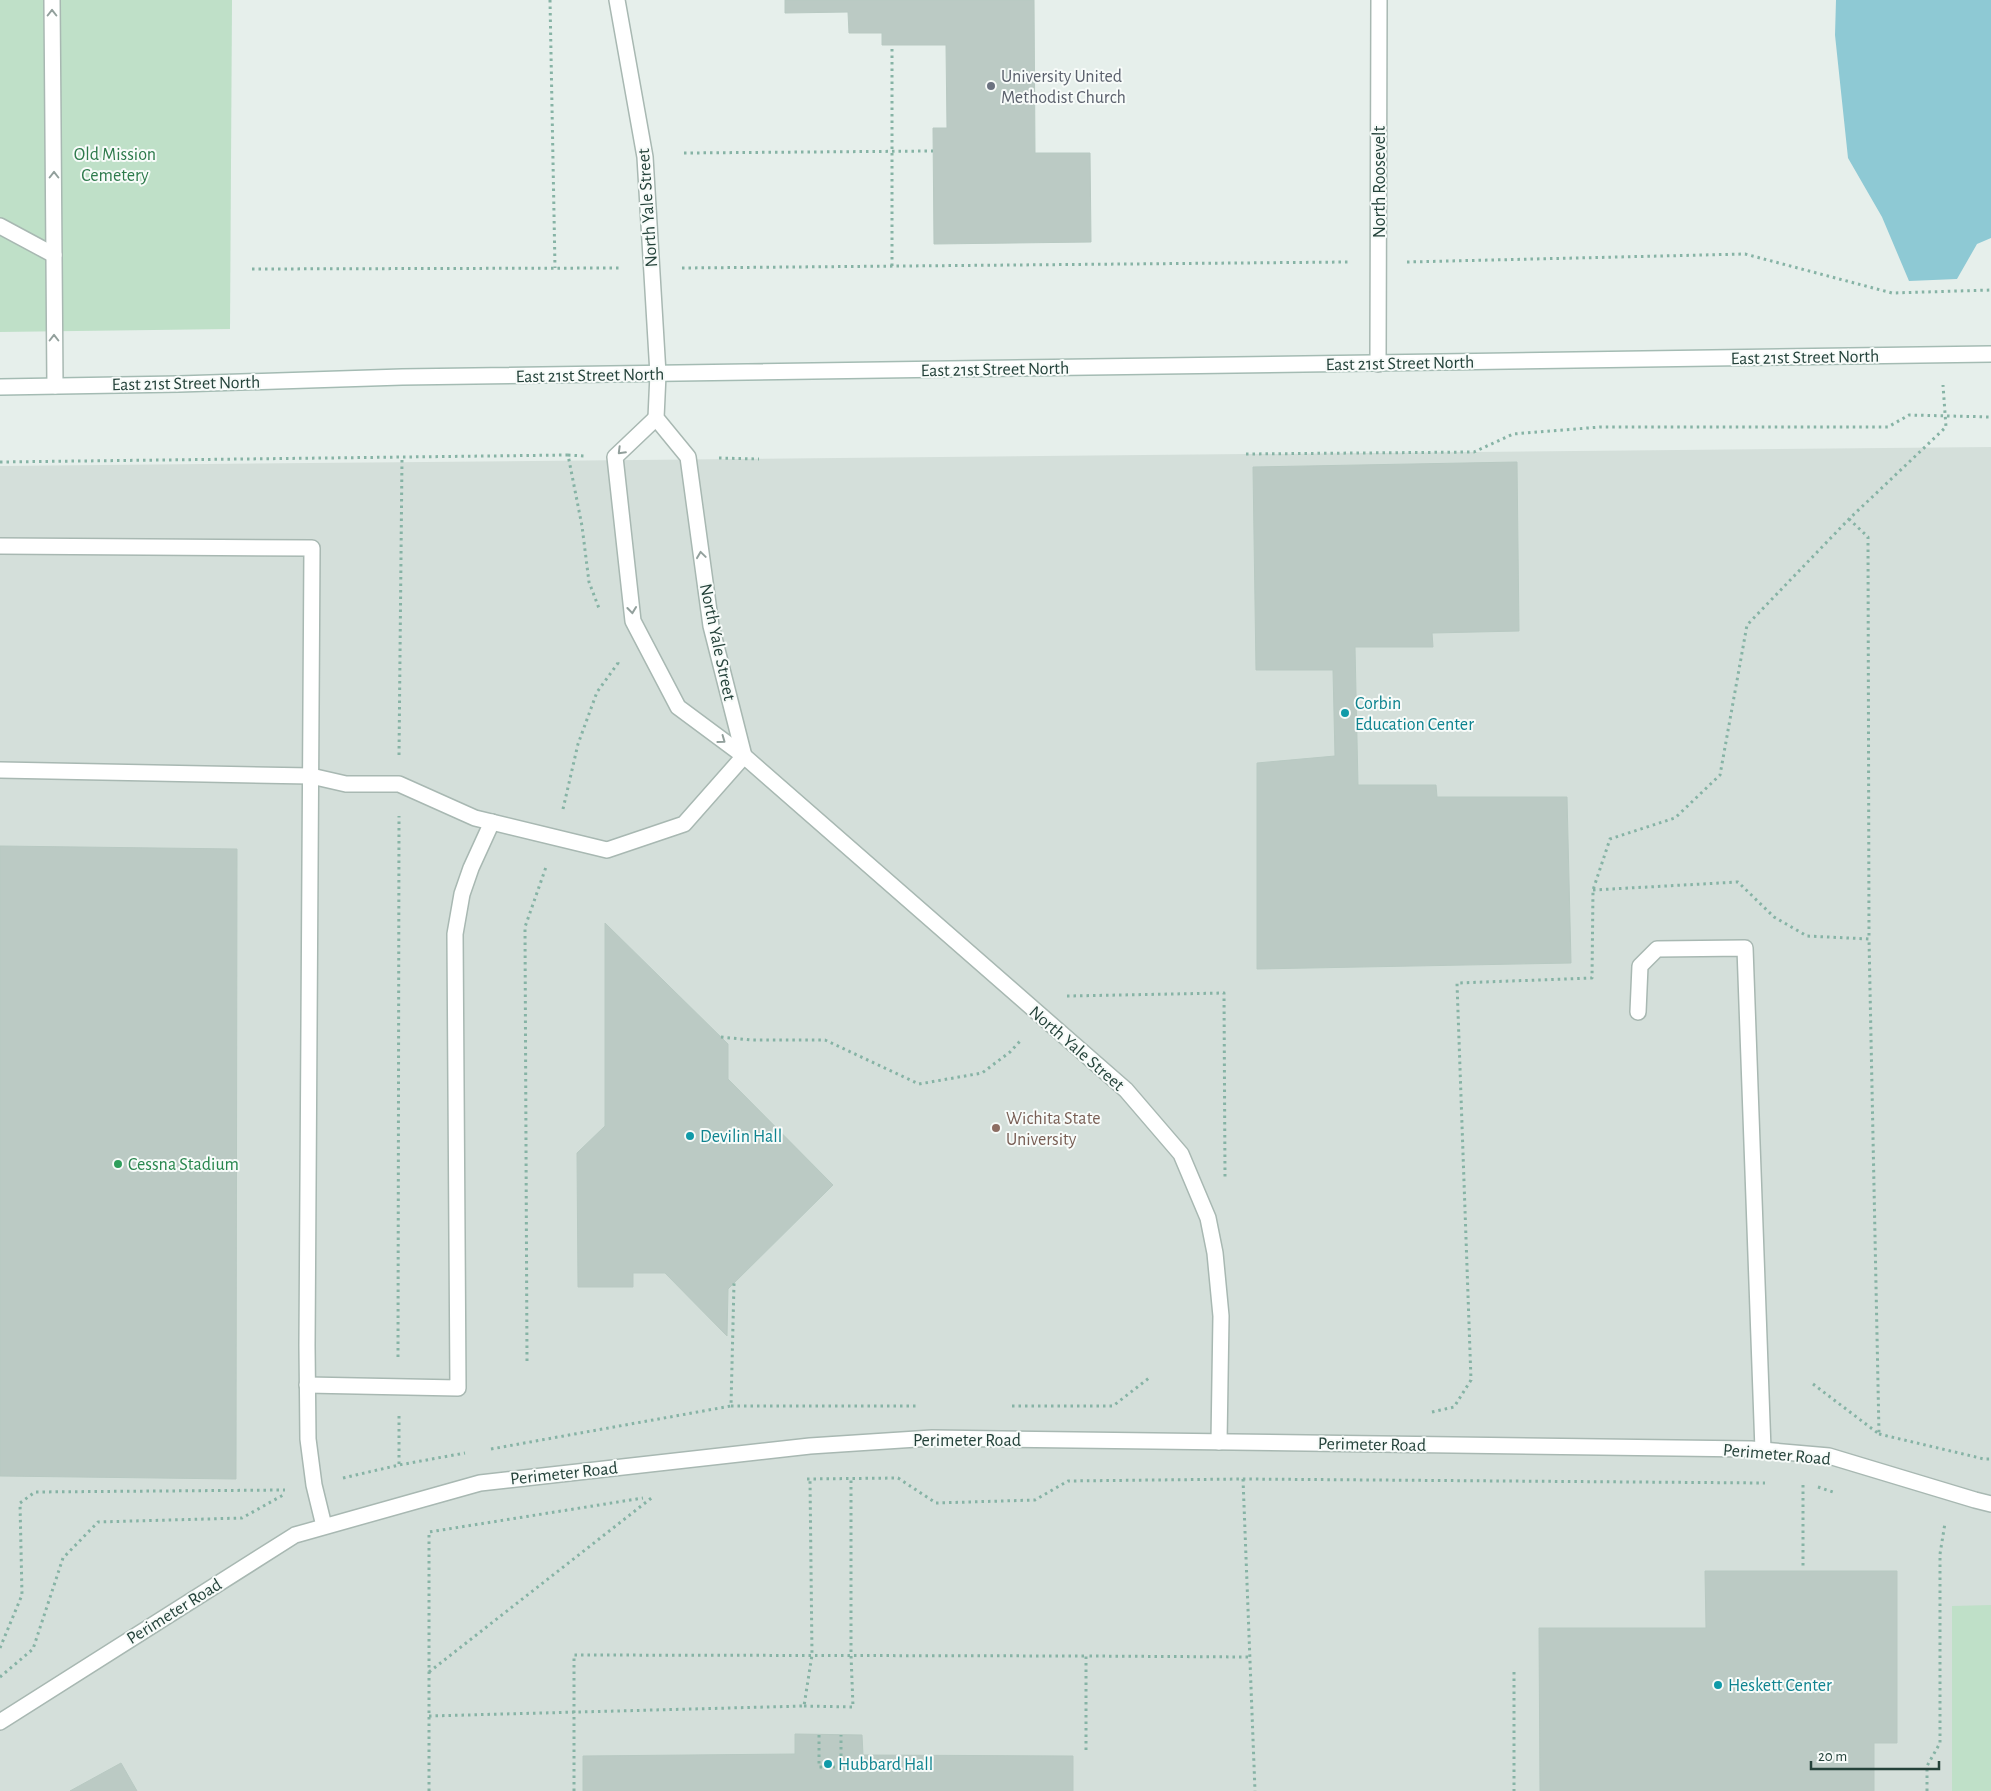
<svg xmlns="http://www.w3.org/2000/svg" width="1991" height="1791" font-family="'Alegreya Sans',sans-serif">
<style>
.built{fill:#d4dfda}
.green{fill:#bfe0c8}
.water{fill:#8ec9d4}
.building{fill:#bbcac4;stroke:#b8c9c2}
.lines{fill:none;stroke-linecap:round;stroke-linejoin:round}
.lane-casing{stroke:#a8b8b2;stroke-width:18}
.street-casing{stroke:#a8b8b2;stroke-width:18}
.secondary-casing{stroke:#a4bbb3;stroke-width:18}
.path{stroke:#86b3a5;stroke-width:3;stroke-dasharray:2.5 4;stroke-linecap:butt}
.lane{stroke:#fff;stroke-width:15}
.street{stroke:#fff;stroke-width:15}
.secondary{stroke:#fff;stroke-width:15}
.oneway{stroke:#92a09c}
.worship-dot{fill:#6b7280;stroke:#f7fbf9;stroke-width:2}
.culture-dot{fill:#0f9aa8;stroke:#f7fbf9;stroke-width:2}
.education-dot{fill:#8d6e63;stroke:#f7fbf9;stroke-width:2}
.leisure-dot{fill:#2e9e5b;stroke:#f7fbf9;stroke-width:2}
.labels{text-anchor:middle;stroke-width:4;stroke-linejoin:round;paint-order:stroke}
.worship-label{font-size:18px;fill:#5b616d;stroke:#f7fbf9;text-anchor:start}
.park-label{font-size:18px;fill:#2d7a4b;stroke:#f7fbf9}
.street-label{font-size:18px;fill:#24423a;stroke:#f7fbf9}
.culture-label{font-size:18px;fill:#0d838f;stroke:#f7fbf9;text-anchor:start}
.education-label{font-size:18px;fill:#785e54;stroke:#f7fbf9;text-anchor:start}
.leisure-label{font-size:18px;fill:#27864d;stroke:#f7fbf9;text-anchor:start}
</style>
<rect width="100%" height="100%" fill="#e6efeb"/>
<polygon class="built" points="1991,447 1991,1791 0,1791 0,466"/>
<g class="green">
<polygon points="0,0 232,0 230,329 0,332"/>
<polygon points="1991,1605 1991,1791 1952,1791 1952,1606"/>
</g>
<polygon class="water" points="1836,0 1991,0 1991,238 1977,244 1957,279 1909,281 1882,217 1848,158 1835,35"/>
<g class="building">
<polygon points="785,0 1034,0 1035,153 1090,153 1091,242 934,244 933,128 947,128 946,45 882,45 882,33 849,33 848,12 785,13"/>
<polygon points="1517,462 1519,631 1432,633 1433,647 1355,647 1358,785 1436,785 1437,797 1567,797 1571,963 1257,969 1257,763 1335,756 1333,670 1256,670 1253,467"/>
<polygon points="0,846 237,849 236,1479 0,1476"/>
<polygon points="605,923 728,1044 728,1079 833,1185 728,1289 727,1336 665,1273 633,1273 633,1287 578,1287 577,1153 605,1126"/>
<polygon points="1705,1571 1897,1571 1897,1743 1874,1743 1874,1791 1540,1791 1539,1628 1706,1628"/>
<polygon points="795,1734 862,1735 863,1755 1073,1756 1073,1791 583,1791 583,1756 795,1754"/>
<polygon points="121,1763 137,1791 70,1791"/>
</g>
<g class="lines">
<g class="lane-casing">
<g id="lane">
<polyline points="52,0 55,386"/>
<polyline points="0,226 54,255"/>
<polyline points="0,546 312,548 307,1346 308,1439 314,1485 324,1526"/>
<polyline points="0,770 311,776 346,784 399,784 475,818 607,850 684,824 744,756"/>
<polyline points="1638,1012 1640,966 1657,949 1745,948 1763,1450"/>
<polyline points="307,1385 458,1388 455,934 462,894 471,868 492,822"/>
</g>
</g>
<g class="street-casing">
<g id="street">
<polyline points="617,0 645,157 658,374 656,418 688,457 711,626 744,756"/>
<polyline points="1378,364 1379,0"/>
<polyline points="656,418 615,457 633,621 678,707 744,756 1126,1090 1181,1154 1208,1218 1215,1253 1221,1316 1219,1442"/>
<polyline points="0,1722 295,1535 480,1483 810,1446 932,1438 1751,1449 1829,1456 1975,1500 1991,1504"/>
</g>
</g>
<g class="secondary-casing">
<polyline id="secondary" points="0,387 179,384 402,377 1991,354"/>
</g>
<g class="path">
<polyline points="550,0 555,268"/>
<polyline points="684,153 933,151"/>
<polyline points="1407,262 1745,254 1892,293 1991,290"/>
<polyline points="892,266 892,45"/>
<polyline points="682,268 1348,262"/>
<polyline points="252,269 621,268"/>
<polyline points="1246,454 1474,452 1513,434 1600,427 1888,427 1909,415 1991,417"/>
<polyline points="568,455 585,456"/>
<polyline points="719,458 759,459"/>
<polyline points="0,462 568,455 582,526 589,582 600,611"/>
<polyline points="399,755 402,458"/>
<polyline points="563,809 578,744 597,692 618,663 617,659"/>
<polyline points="1593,890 1738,882 1774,917 1807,936 1869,939 1868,537 1849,519"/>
<polyline points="1067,996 1224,993 1225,1177"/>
<polyline points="721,1037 751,1040 825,1040 919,1084 982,1073 1010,1052 1022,1039"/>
<polyline points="398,1357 399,816"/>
<polyline points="527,1361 525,927 546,867"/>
<polyline points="1813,1384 1879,1434 1869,939"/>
<polyline points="731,1406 916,1406"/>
<polyline points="1012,1406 1113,1406 1149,1378"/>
<polyline points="1432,1412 1454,1407 1471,1380 1457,983 1592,978 1593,890 1610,839 1675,818 1720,775 1747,625 1849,519 1946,427 1943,385"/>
<polyline points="399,1416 399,1465"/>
<polyline points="1879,1434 1984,1459 1991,1459"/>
<polyline points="491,1449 731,1406 734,1283"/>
<polyline points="343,1478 399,1465 465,1453"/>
<polyline points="807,1479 898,1478 936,1503 1035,1500 1068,1481 1243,1479 1765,1483"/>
<polyline points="1243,1479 1255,1791"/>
<polyline points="1803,1485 1803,1566"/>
<polyline points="1818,1487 1836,1493"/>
<polyline points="0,1648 22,1595 20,1503 35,1492 285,1490"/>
<polyline points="429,1672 654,1496"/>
<polyline points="1514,1672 1514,1791"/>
<polyline points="0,1677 33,1649 63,1558 98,1522 242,1518 285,1494"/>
<polyline points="804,1706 853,1707 851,1655 851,1479"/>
<polyline points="429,1716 804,1706 812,1655 810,1479"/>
<polyline points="819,1735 819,1767 841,1767 841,1735"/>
<polyline points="1086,1750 1086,1656 1248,1657"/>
<polyline points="429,1791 429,1532 643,1498"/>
<polyline points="574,1791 574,1655 1086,1656"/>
<polyline points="1927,1791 1927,1766 1940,1743 1940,1554 1945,1523"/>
</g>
<use href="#lane" class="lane"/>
<use href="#street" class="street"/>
<use href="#secondary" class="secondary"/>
</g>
<defs><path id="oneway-chevron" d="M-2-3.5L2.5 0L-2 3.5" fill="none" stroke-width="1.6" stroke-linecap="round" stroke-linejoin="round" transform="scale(1.25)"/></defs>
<g class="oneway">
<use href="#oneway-chevron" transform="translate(52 13) rotate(-90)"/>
<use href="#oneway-chevron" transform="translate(54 175) rotate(-90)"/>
<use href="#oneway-chevron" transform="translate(54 338) rotate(-90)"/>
<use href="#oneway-chevron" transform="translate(621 451) rotate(135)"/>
<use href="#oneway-chevron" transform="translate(701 555) rotate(-98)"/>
<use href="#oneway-chevron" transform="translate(632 610) rotate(84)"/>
<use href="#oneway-chevron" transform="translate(722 740) rotate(36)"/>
</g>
<circle class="worship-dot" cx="991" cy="86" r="5"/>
<g class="culture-dot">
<circle cx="1345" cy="713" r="5"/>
<circle cx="690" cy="1136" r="5"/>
<circle cx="1718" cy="1685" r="5"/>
<circle cx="828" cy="1764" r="5"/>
</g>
<circle class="education-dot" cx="996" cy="1128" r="5"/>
<circle class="leisure-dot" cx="118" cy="1164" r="5"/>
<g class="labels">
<g class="worship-label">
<text x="1001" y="82">University United<tspan x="1001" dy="21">Methodist Church</tspan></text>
</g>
<g class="park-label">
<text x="115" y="160">Old Mission<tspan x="115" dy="21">Cemetery</tspan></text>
</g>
<g class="street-label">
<text transform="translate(1379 182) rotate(-90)" y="6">North Roosevelt</text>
<text transform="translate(647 208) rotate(-94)" y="6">North Yale Street</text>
<text transform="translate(1805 357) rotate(-1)" y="6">East 21st Street North</text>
<text transform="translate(1400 363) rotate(-1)" y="6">East 21st Street North</text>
<text transform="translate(995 369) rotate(-1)" y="6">East 21st Street North</text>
<text transform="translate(590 375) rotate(-1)" y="6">East 21st Street North</text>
<text transform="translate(186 383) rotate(-1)" y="6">East 21st Street North</text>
<text transform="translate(718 642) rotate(78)" y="6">North Yale Street</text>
<text transform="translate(1077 1048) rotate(41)" y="6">North Yale Street</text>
<text x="967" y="1446">Perimeter Road</text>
<text transform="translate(1372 1444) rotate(1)" y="6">Perimeter Road</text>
<text transform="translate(1777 1454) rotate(5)" y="6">Perimeter Road</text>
<text transform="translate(564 1473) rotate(-6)" y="6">Perimeter Road</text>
<text transform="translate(174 1611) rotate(-32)" y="6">Perimeter Road</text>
</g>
<g class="culture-label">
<text x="1355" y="709">Corbin<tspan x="1355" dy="21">Education Center</tspan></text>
<text x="700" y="1142">Devilin Hall</text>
<text x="1728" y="1691">Heskett Center</text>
<text x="838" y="1770">Hubbard Hall</text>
</g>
<g class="education-label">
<text x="1006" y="1124">Wichita State<tspan x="1006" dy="21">University</tspan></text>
</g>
<g class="leisure-label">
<text x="128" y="1170">Cessna Stadium</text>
</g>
</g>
<path d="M1811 1761v8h128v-8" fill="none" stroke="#24423a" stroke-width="2.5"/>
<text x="1818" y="1761" font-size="15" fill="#24423a" stroke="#f7fbf9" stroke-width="4" paint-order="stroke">20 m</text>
</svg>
